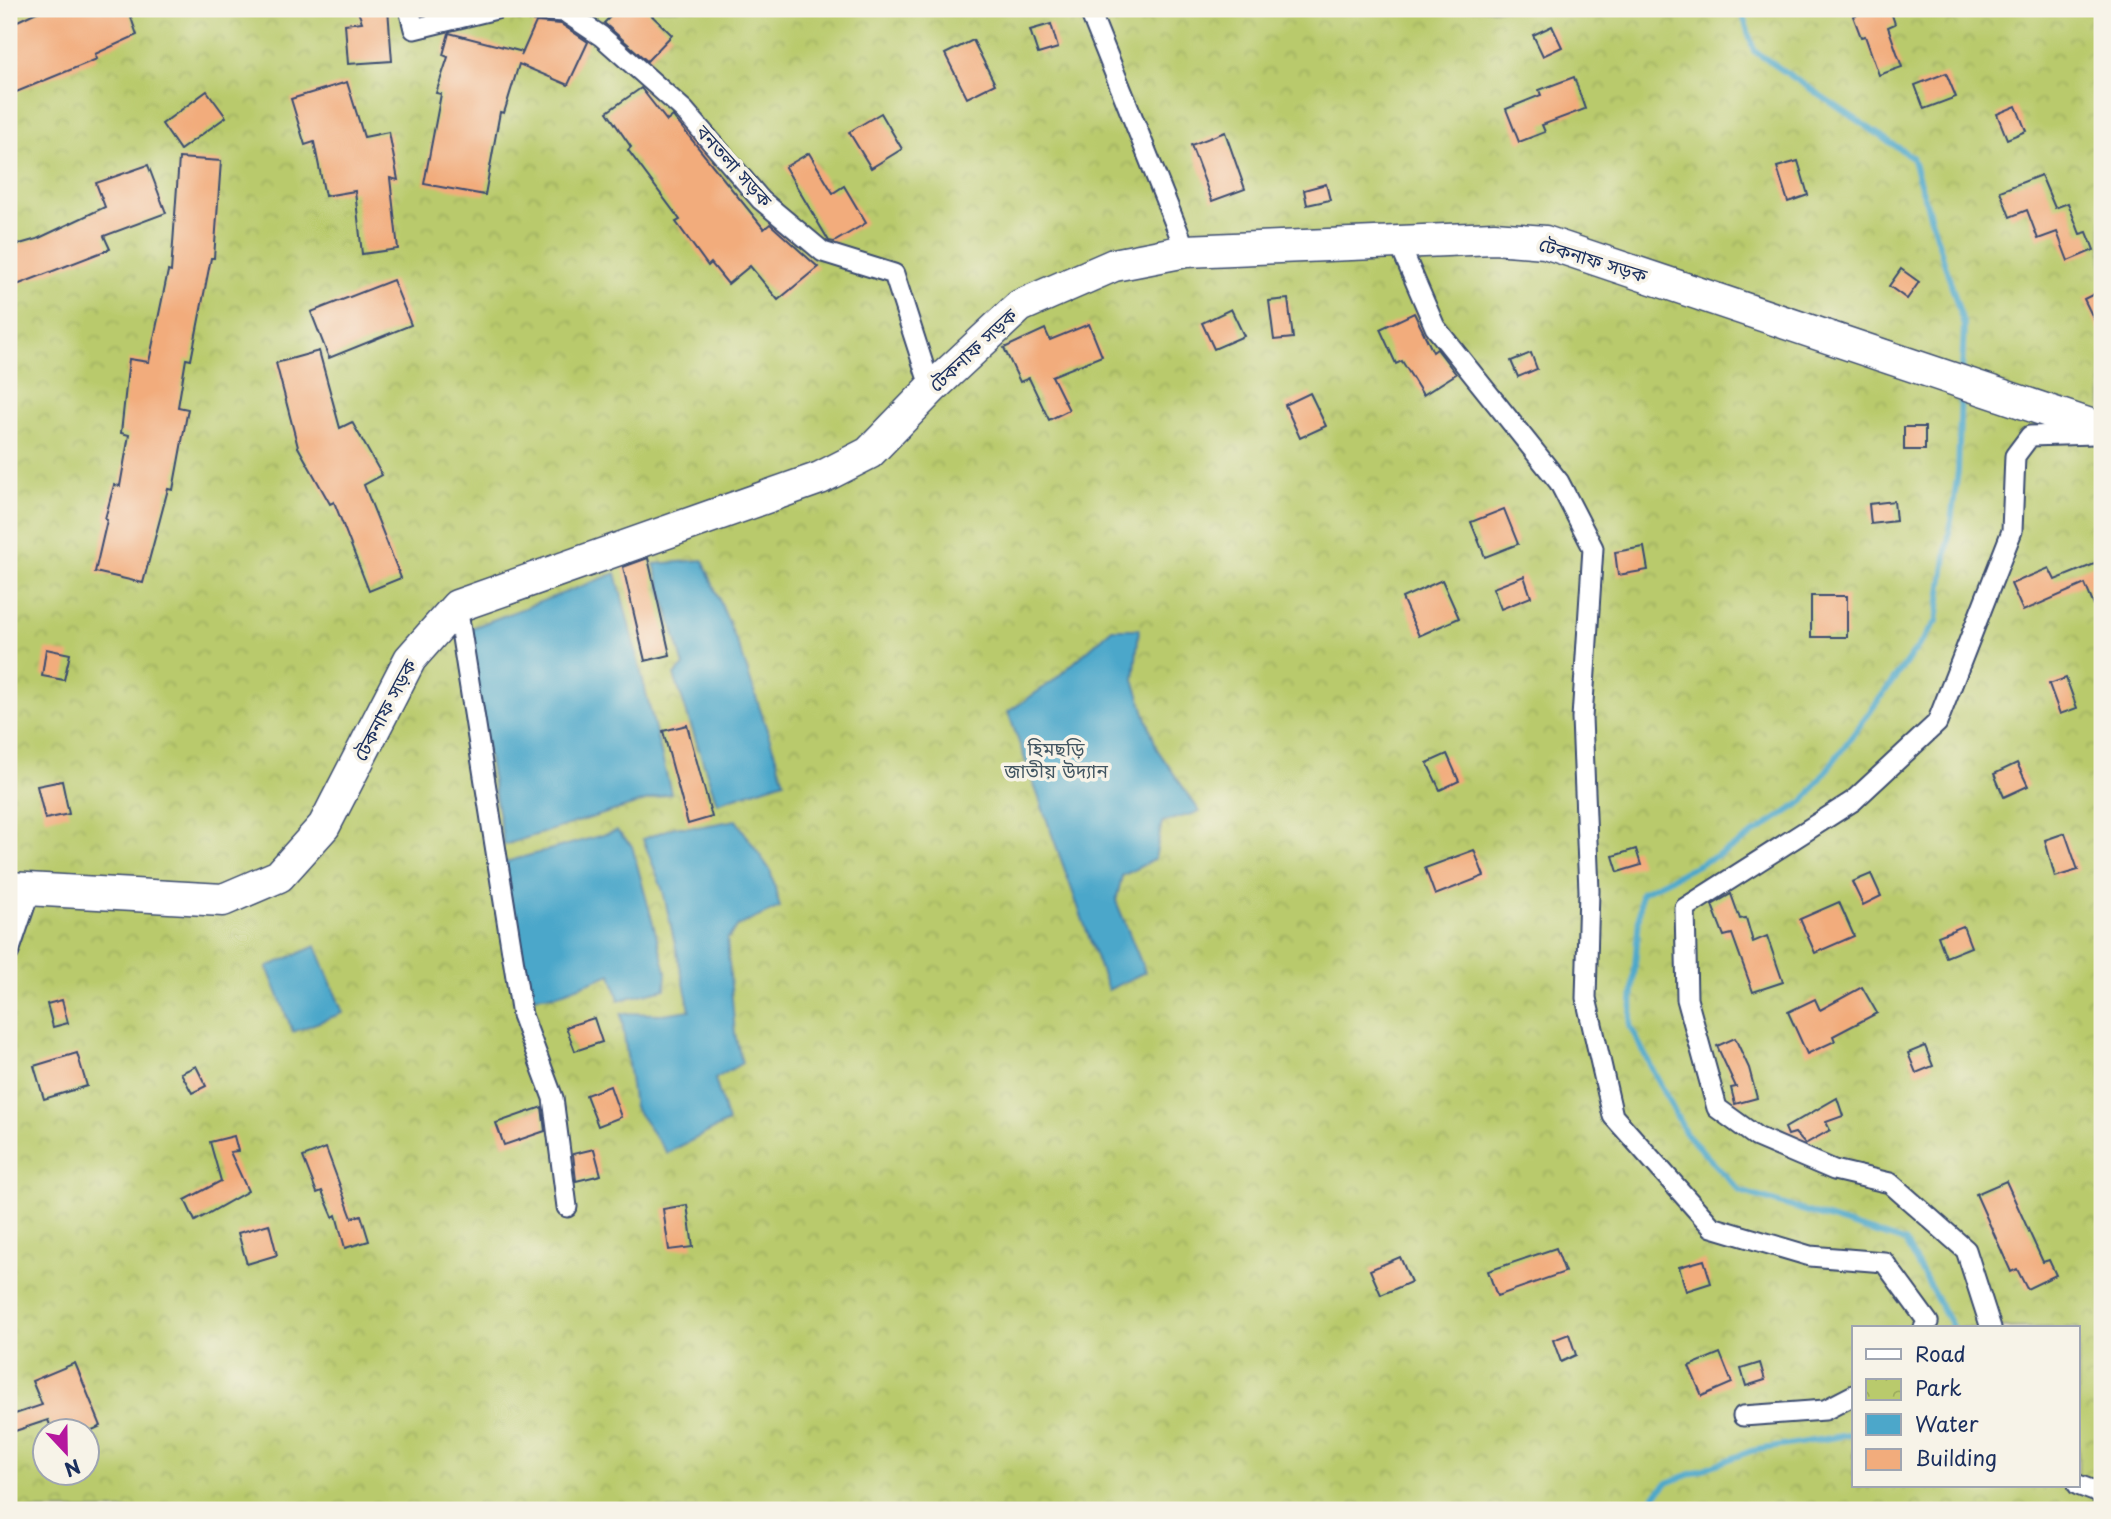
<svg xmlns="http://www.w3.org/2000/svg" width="2111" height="1519" font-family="'Playpen Sans','Noto Sans Bengali',sans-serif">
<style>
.park{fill:url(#park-crowns);stroke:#6a7c65;stroke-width:2;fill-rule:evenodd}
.water{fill:#4ca7ca;stroke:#346b94;stroke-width:2}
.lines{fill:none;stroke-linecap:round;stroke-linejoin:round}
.stream{stroke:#4ca7ca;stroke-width:6}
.building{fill:#f2ac7c}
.minor-casing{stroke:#3b4b6f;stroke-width:23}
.trunk-casing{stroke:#3b4b6f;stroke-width:35}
.minor{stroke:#fff;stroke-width:19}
.trunk{stroke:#fff;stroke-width:32}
.labels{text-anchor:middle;stroke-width:7;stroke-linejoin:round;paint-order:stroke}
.street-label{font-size:19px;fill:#1b2f5e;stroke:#f7f3e8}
.park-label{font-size:19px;fill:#425662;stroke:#f7f3e8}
</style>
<defs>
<pattern id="park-crowns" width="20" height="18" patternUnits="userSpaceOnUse" patternTransform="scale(1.75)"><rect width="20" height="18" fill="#b9ca6c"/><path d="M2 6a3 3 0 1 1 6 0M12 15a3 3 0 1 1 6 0" fill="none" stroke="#9eae60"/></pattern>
</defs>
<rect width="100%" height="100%" fill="#f7f3e8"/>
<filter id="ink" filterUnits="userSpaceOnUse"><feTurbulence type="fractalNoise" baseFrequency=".0143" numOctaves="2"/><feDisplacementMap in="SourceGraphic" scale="14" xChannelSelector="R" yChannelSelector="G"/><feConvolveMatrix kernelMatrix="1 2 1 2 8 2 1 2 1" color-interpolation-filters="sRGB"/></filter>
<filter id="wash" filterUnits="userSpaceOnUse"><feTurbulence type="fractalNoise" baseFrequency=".00686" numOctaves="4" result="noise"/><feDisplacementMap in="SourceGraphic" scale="28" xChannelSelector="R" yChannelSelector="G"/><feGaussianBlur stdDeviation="1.57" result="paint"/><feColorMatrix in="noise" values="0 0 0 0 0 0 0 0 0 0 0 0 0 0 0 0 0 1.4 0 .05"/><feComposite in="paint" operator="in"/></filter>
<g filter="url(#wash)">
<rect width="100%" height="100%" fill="#f3e8d2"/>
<path class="park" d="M9,9H2102V1510H9ZM1854,1328H2078V1486H1854ZM46,1432H88V1474H46Z"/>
<g class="water">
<polygon points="703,560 742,655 784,781 717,803 674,675 684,666 654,564"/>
<polygon points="616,573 671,793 504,845 466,630"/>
<polygon points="1112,629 1139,629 1134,680 1157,749 1200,812 1162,822 1155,859 1122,876 1116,901 1145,972 1108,990 1008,712 1053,681"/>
<polygon points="736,820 770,870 780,907 738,926 727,939 735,1034 742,1063 715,1079 728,1122 667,1153 634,1107 621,1013 662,1014 690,1010 663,891 643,839 674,827 698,827"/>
<polygon points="617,831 632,846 666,971 665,989 619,1000 611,974 556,995 531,997 502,863"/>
<polygon points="316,946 343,1013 293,1032 267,967"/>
</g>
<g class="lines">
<g class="stream">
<polyline points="1741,9 1754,51 1912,157 1964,326 1962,371"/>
<polyline points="1953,1328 1905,1242 1740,1191 1686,1134 1630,1026 1641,893 1732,848 1804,801 1937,621 1958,471 1961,392"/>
<polyline points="1641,1510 1667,1483 1751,1451 1854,1434"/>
</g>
</g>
<g id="blocks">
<g class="building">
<polygon points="43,9 128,9 137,35 95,54 97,59 9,95 9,25"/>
<polygon points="357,9 388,9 392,61 348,64 345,24 362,22"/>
<polygon points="618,9 645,9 672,35 647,61 604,23"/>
<polygon points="1872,9 1890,9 1895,24 1888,27 1902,67 1879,75 1865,36 1861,37 1853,16"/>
<polygon points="536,22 561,24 588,42 568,85 519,64 504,113 500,112 485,195 424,184 441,94 436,93 448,57 443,55 449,33 523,52 521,56"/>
<polygon points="1051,24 1058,48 1038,54 1030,30"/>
<polygon points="1552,26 1562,47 1543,56 1533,35"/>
<polygon points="973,40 995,84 967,98 945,54"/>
<polygon points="1946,73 1956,97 1924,109 1915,85"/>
<polygon points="1574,77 1585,109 1542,125 1545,132 1519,142 1506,109 1541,95 1539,90"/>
<polygon points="347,82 364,137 389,132 398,180 390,178 398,249 362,254 355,191 325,196 314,142 305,145 291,99"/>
<polygon points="641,88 667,121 673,116 675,119 764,229 770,224 818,267 778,300 750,266 728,284 711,263 708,266 676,222 680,220 628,150 631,147 607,112"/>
<polygon points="207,91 226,117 180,150 162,124"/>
<polygon points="2016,106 2026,131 2007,139 1997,114"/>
<polygon points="881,113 902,149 871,168 849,132"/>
<polygon points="1225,132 1245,189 1212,201 1191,145"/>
<polygon points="809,153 833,193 844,186 866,223 834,242 829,241 785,167"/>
<polygon points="179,158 221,161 214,258 211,258 191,360 186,359 178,407 188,409 173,490 168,489 143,583 95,572 107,520 105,519 114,485 120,486 129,435 121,433 129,359 149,362 168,271 171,272"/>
<polygon points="1798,161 1808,195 1788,202 1777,167"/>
<polygon points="148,165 166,213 104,236 110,249 9,288 9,247 37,239 105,207 96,183"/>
<polygon points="2041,175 2055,208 2068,203 2080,234 2087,232 2094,250 2068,261 2057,232 2038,239 2027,210 2010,217 2000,191"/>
<polygon points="1326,184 1330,200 1307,205 1304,190"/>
<polygon points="1901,269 1919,282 1907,299 1889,286"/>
<polygon points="393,280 411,325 329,358 311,312"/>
<polygon points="2102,290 2102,336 2084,299"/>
<polygon points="1288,299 1293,338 1274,340 1269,301"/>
<polygon points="1231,309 1244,336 1214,349 1202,323"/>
<polygon points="1414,313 1433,352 1437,349 1456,374 1423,395 1402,361 1396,364 1380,329"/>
<polygon points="1089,324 1102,356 1052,376 1069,410 1049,420 1029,378 1020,382 1004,348 1045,329 1050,340"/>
<polygon points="319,351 340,428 352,422 382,475 364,485 401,578 369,591 334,502 330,504 298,447 276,363"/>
<polygon points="1531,353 1537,369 1518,377 1511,361"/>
<polygon points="1310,393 1326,426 1300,438 1285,405"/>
<rect x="1904" y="427" width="21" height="23"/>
<polygon points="1894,501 1896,521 1871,524 1869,504"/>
<polygon points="1504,509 1518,544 1485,557 1471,522"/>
<polygon points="1644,547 1648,570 1618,575 1615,552"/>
<polygon points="648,558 670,655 645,661 623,567"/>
<polygon points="2102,561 2102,625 2085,584 2023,611 2011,584 2049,568 2055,580"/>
<polygon points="1524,576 1531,597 1501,609 1493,588"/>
<polygon points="1442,580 1459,618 1419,636 1402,598"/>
<rect x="1811" y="596" width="36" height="41"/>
<polygon points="46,649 70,654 64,680 42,676"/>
<polygon points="2066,678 2077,708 2060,714 2049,684"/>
<polygon points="687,725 712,817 688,824 663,731"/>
<polygon points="1447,754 1459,781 1440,790 1427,763"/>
<polygon points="2017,763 2028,786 2004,797 1994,774"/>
<polygon points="62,781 69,814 45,819 37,786"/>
<polygon points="2065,833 2078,870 2055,877 2045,840"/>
<polygon points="1636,849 1641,865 1618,872 1613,856"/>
<polygon points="1474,850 1484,876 1435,895 1425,868"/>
<polygon points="1871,874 1881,896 1863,905 1852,882"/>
<polygon points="1731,894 1740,919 1746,918 1753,942 1767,936 1783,982 1753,992 1732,934 1724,936 1712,905"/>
<polygon points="1839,902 1854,936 1815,953 1800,919"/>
<polygon points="1963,926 1971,947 1946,957 1938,936"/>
<polygon points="1862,987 1877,1013 1833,1036 1835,1041 1807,1054 1788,1012 1815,999 1820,1010"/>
<polygon points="62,1000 68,1023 53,1027 47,1004"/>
<polygon points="594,1018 602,1042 575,1051 566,1027"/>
<polygon points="1735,1038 1749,1068 1757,1098 1735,1104 1731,1088 1736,1087 1717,1046"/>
<polygon points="1925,1046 1933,1066 1916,1073 1908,1053"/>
<polygon points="77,1053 87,1086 44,1099 34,1066"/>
<polygon points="196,1066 206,1086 192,1093 181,1073"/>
<polygon points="610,1086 621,1117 598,1126 586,1095"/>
<polygon points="1837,1098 1843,1116 1826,1122 1830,1130 1805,1144 1795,1133 1788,1135 1785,1128"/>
<polygon points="542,1107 545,1131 504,1145 496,1123"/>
<polygon points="234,1136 238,1151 230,1152 248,1191 195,1221 185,1200 221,1181 210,1142"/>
<polygon points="326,1148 352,1218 361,1215 369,1241 345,1248 336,1215 333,1217 322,1191 317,1193 303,1157"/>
<polygon points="594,1149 601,1175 576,1181 573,1154"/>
<polygon points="2006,1181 2043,1262 2049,1260 2056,1275 2027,1289 2017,1269 2011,1272 1976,1194"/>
<polygon points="687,1205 693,1247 669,1250 663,1209"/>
<polygon points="269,1224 277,1255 247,1264 238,1233"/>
<polygon points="1556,1248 1565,1272 1497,1296 1488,1271"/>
<polygon points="1400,1257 1411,1282 1381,1295 1370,1270"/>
<polygon points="1704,1260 1711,1283 1686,1291 1679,1267"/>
<polygon points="1569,1334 1576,1355 1561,1362 1553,1340"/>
<polygon points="1720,1353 1732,1383 1702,1396 1689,1366"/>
<polygon points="75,1363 101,1426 88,1432 53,1432 48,1420 9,1433 9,1416 42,1405 32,1381"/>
<polygon points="1760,1363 1765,1380 1746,1386 1741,1369"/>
</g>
</g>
</g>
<g filter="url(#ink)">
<use href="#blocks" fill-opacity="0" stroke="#3b4b6f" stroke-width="2"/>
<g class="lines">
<g class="minor-casing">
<g id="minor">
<polyline points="409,9 414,29 496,9"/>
<polyline points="517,9 565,12 601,36 684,110 761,200 823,252 894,274 931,389"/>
<polyline points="1089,9 1186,251"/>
<polyline points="1398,241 1435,327 1559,482 1593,548 1582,718 1589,891 1586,998 1613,1116 1712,1227 1810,1256 1884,1262 1928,1322 1924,1328"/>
<polyline points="457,606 522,1015 553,1098 567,1207"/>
<polyline points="9,952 30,890"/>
<polyline points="1991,1328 1966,1250 1890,1183 1834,1170 1757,1137 1717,1108 1687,999 1685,908 1853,801 1937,723 2012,531 2015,456 2030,436 2094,434"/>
<polyline points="1743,1416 1825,1410 1854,1395"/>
<polyline points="2078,1485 2102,1494"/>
</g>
</g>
<g class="trunk-casing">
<polyline id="trunk" points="9,888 223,900 279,876 324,826 410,659 457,606 820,478 869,453 931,389 1020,306 1114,265 1186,251 1494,238 1545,242 2102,429"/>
</g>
<use href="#minor" class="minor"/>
<use href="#trunk" class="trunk"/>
</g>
</g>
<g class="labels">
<g class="street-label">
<text transform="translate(734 166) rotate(48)" y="7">বনতলা সড়ক</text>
<text transform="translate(1593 260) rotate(17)" y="7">টেকনাফ সড়ক</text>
<text transform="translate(973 350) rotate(-43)" y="7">টেকনাফ সড়ক</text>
<text transform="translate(385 710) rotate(-62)" y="7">টেকনাফ সড়ক</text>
</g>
<g class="park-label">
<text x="1056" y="756">হিমছড়ি<tspan x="1056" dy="22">জাতীয় উদ্যান</tspan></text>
</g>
</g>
<rect width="2111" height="1519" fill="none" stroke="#f7f3e8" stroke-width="35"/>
<rect x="1852" y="1326" width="228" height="161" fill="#f7f3e8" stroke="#9fa5b1" stroke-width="2"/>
<rect x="1866" y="1349" width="35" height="10" fill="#ffffff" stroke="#9fa5b1" stroke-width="2"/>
<text x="1915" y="1362" font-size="21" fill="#1b2f5e">Road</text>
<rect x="1866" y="1379" width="35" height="21" fill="url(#park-crowns)" stroke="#9fa5b1" stroke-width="2"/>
<text x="1915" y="1396" font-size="21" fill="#1b2f5e">Park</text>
<rect x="1866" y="1414" width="35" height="21" fill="#4ca7ca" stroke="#9fa5b1" stroke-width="2"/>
<text x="1915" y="1432" font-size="21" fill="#1b2f5e">Water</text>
<rect x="1866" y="1449" width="35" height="21" fill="#f2ac7c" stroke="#9fa5b1" stroke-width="2"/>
<text x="1915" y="1466" font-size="21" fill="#1b2f5e">Building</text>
<g transform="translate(66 1452) rotate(158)"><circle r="33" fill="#f7f3e8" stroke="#9fa5b1" stroke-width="2"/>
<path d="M0-5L12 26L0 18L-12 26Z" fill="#b5179e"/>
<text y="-10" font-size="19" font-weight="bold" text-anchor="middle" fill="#1b2f5e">N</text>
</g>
</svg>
